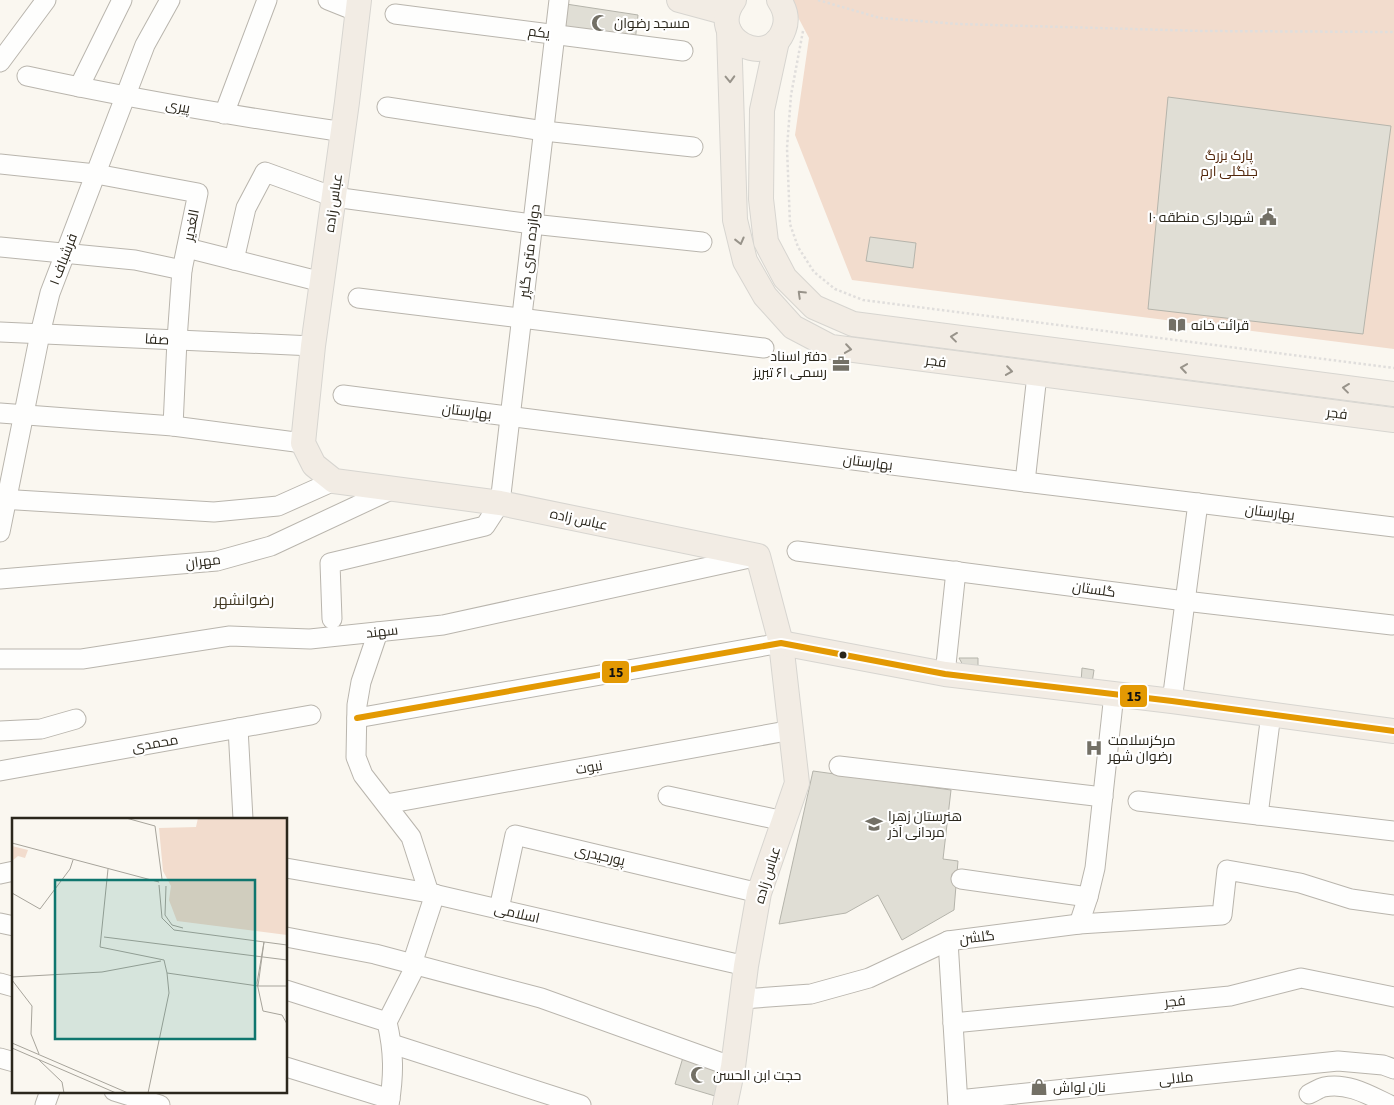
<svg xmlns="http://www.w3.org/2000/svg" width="1394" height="1105" font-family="'Source Sans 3',Cairo,sans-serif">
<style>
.green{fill:#f2dccd}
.building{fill:#e0ded5;stroke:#b5b4ab}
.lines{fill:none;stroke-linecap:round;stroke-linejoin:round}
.minor-casing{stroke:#b9b5ad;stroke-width:21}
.major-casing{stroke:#d7d5d0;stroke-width:26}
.path{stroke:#e0dedc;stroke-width:2.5;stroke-dasharray:2.5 2.5;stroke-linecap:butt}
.minor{stroke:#fefefd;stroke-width:19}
.major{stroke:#f2ece4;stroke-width:24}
.bus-1-casing{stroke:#fff;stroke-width:10}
.bus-1{stroke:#e39903;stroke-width:6}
.oneway{stroke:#98938a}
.bus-dot{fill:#2b271c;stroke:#fff;stroke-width:2}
.labels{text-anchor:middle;stroke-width:4.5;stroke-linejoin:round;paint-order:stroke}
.poi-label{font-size:14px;fill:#2b271c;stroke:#fff;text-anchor:start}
.street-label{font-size:14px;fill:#2b271c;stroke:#fff}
.park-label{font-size:14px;fill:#52270b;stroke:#fff}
.neighbourhood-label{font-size:15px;fill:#433923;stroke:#fff}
.inset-road{fill:none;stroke:#a7a49b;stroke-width:1}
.view{fill:#0f766e;fill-opacity:0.15;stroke:#0f766e;stroke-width:2.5}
.inset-edge{fill:none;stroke:#2b271c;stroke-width:2.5}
.line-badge{stroke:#fff;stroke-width:2}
.pale-badge-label{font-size:14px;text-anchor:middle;font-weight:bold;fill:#111}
</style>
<rect width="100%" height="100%" fill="#faf7f0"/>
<polygon class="green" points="789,0 1394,0 1394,349 852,280 795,135 809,38"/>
<g class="building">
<polygon points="566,4 638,15 635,42 562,31"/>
<polygon points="1168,97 1391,126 1363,334 1148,309"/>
<polygon points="870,237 916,243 913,268 866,261"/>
<polygon points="959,658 978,658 978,668 964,667"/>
<polygon points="1082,668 1094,670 1092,683 1081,682"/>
<polygon points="813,771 951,790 943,859 958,861 954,910 902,940 878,895 846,913 779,924"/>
<polygon points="684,1054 722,1066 715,1096 675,1084"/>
</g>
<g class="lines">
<g class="minor-casing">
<g id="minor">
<polyline points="328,0 358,12"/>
<polyline points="395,14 683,51"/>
<polyline points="0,62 46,0"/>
<path d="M27,76C128,98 229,115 331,130"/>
<polyline points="79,87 122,0"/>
<polyline points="387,107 544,131 693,147"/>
<polyline points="224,114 267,0"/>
<polyline points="0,164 96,174 198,193 182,270 177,340 173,426"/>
<polyline points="0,247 135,260 182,270"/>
<polyline points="187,248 322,282"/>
<polyline points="234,260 246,208 265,172 334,197 532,224 702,242"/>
<polyline points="358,298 764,348"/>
<polyline points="0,332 313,346"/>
<polyline points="343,395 1025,482 1394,527"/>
<polyline points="0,413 173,426 303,443"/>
<polyline points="1025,482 1037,375"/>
<polyline points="0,499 214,512 278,506 334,481"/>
<polyline points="0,532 40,334 50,293 145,45 170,0"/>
<polyline points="797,551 1185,601 1392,625"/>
<polyline points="0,579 217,561 271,546 393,489"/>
<polyline points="332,619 330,563 485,526 500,503 559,0"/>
<polyline points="378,632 361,682 357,705 356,757 363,775 411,837 429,893"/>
<polyline points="0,659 82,659 230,636 310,639 443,625 754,557"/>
<polyline points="945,674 956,571"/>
<polyline points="1172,701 1198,503"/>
<polyline points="357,718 781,643"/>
<polyline points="238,728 243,819"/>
<polyline points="0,731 41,729 76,719"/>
<polyline points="839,766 1103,797"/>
<polyline points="0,771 311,715"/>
<polyline points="668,796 784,821"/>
<polyline points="1138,801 1394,831"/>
<polyline points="386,804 792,730"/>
<polyline points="1258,815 1271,714"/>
<polyline points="286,868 429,893 746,966"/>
<polyline points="0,874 14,871"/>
<polyline points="961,879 1088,897"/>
<polyline points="499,909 515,835 759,893"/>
<polyline points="0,923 14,926"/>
<polyline points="1079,924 1088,897 1095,868 1114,694"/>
<polyline points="286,937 375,954 541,998 733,1067"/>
<polyline points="948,941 958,1105"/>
<polyline points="412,964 435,894"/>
<polyline points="0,983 14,987"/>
<path d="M286,990L387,1022C394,1052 394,1075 389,1105"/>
<polyline points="742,999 811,994 869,978 948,941 1079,924 1222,915 1227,870 1300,883 1351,899 1394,905"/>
<polyline points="387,1022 416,965"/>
<polyline points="953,1023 1230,996 1301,978 1394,997"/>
<polyline points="392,1044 581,1105"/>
<polyline points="0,1058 14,1062"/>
<polyline points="286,1067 390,1099"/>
<polyline points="114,1091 160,1105"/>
<path d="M1309,1094C1314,1092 1319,1088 1324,1087C1347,1082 1369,1095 1390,1105"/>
<polyline points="958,1100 1338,1061 1383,1065 1394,1069"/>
<polyline points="45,1105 50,1091"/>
</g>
</g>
<g class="major-casing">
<g id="major">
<polyline points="359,0 347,102 313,346 303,443 314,465 334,481 500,503 758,556 781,643 797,783 759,893 746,966 733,1067 725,1105"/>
<polyline points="679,0 727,13"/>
<path d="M734,0C705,39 770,71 784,29C788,18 785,9 779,0"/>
<polyline points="729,31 735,220 745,261 765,296 793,327 831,347 1394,420"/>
<polyline points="777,41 762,110 761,199 766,242 785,278 814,307 853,324 1394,394"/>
<polyline points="781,643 945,674 1172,701 1394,731"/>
</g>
</g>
<g class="path">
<polyline points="818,0 880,18 958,24 1202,31 1394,32"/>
<polyline points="803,31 791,95 787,148 790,224 798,247 814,272 835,289 863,300 1394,368"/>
</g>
<use href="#minor" class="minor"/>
<use href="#major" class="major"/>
<g class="bus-1-casing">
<polyline id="bus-1" points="357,718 781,643 945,674 1172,701 1394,731"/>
</g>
<use href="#bus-1" class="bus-1"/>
</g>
<defs><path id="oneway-chevron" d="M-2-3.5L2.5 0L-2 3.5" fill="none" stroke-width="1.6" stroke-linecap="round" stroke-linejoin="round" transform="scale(1.25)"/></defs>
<g class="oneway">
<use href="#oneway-chevron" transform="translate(730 79) rotate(88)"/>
<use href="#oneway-chevron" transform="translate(740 241) rotate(76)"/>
<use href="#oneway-chevron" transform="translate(801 294) rotate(-136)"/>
<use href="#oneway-chevron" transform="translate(954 337) rotate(-173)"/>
<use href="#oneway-chevron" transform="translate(848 349) rotate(8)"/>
<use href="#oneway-chevron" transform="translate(1184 368) rotate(-172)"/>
<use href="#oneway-chevron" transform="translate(1009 371) rotate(8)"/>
<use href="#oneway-chevron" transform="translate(1346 388) rotate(-173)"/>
</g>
<defs>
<g id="mosque-bare" transform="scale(1.35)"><path d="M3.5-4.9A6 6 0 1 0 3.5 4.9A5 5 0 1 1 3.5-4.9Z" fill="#737066" stroke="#fff" stroke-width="2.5" paint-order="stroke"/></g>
<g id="civic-bare" transform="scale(1.35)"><path d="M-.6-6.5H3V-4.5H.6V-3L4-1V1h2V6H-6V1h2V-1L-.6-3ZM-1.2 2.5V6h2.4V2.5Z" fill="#737066" stroke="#fff" stroke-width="2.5" paint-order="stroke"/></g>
<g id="library-bare" transform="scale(1.35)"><path d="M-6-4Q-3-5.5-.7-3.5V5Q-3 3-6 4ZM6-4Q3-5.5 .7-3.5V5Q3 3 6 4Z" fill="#737066" stroke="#fff" stroke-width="2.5" paint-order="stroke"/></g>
<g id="office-bare" transform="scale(1.35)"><path d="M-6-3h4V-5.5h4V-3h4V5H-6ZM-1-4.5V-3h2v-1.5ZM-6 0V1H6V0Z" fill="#737066" stroke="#fff" stroke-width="2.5" paint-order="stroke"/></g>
<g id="hospital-bare" transform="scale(1.35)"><path d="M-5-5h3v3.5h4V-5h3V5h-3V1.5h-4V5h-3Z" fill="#737066" stroke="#fff" stroke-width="2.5" paint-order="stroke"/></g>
<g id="school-bare" transform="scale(1.35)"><path d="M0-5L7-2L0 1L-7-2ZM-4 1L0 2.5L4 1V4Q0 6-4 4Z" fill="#737066" stroke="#fff" stroke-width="2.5" paint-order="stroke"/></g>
<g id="shop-bare" transform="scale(1.35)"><path d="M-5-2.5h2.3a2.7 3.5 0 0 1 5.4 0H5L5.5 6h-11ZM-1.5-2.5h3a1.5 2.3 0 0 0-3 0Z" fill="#737066" stroke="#fff" stroke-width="2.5" paint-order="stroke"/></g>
</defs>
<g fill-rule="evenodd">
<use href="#mosque-bare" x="600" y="23"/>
<use href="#civic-bare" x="1268" y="217"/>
<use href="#library-bare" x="1177" y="325"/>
<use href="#office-bare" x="841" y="364"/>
<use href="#hospital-bare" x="1094" y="748"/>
<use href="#school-bare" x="874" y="824"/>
<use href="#mosque-bare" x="699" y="1075"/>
<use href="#shop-bare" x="1039" y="1087"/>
</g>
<circle class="bus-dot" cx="843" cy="655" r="4.5"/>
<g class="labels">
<g class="poi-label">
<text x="614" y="28">مسجد رضوان</text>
<text x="1254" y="222" text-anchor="end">شهرداری منطقه ۱۰</text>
<text x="1191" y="330">قرائت خانه</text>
<text x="827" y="361" text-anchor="end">دفتر اسناد<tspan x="827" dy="16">رسمی ۶۱ تبریز</tspan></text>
<text x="1108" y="745">مرکزسلامت<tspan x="1108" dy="16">رضوان شهر</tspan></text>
<text x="888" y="821">هنرستان زهرا<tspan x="888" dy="16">مردانی آذر</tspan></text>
<text x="713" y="1080">حجت ابن الحسن</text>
<text x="1053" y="1092">نان لواش</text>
</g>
<g class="street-label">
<text transform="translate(539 32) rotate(7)" y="5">یکم</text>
<text transform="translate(178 106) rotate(10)" y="5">پیری</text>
<text transform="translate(333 203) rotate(-82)" y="5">عباس زاده</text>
<text transform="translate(191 225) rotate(-79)" y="5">الغدیر</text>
<text transform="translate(529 251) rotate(-83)" y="5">دوازده متری گلپر</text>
<text transform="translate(63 259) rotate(-69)" y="5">فرشباف ۱</text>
<text transform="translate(157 339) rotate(3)" y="5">صفا</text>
<text transform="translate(936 361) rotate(8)" y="5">فجر</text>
<text transform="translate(467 411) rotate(7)" y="5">بهارستان</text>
<text transform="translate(1337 413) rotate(7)" y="5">فجر</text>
<text transform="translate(868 462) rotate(7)" y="5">بهارستان</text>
<text transform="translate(1270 512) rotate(7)" y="5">بهارستان</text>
<text transform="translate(579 519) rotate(12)" y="5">عباس زاده</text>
<text transform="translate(203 561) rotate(-7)" y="5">مهران</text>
<text transform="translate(1094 589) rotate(8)" y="5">گلستان</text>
<text transform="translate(382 631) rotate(-6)" y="5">سهند</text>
<text transform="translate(155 743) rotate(-10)" y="5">محمدی</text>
<text transform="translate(589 767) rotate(-10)" y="5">نبوت</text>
<text transform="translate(600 855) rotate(13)" y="5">پورحیدری</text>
<text transform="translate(767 875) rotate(-73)" y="5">عباس زاده</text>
<text transform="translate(517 913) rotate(13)" y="5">اسلامی</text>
<text transform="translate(977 937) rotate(-7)" y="5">گلشن</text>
<text transform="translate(1175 1001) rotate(-6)" y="5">فجر</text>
<text transform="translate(1176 1078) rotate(-6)" y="5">ملالی</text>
</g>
<g class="park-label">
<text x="1229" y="160">پارک بزرگ<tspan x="1229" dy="16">جنگلی ارم</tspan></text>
</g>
<g class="neighbourhood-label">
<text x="244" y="605">رضوانشهر</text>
</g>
</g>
<g transform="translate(12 818)">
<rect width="275" height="275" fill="#faf7f0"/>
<path d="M186,0H275V117L165,103L157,82L159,68L151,53L147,10L184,9ZM0,28L16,32L13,40L6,38L0,43Z" fill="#f2dccd"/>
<path class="inset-road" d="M114,0L143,8L150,61M0,25L147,64M96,51L88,129L152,142L155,155L157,175L136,275M147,67L150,100L162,112L275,127M154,68L153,97L160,107L171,110M0,75L28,91L58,51L61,42M92,119L275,142M252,124L245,165L251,193L270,197L275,206M155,155L246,168H275M0,159L90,154L149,143M0,162L20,188L19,216L27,236M246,168L252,124M0,225L116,275M0,230L104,275M27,242L50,264L52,275"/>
<path class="view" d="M43,62H243V221H43Z"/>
<rect width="275" height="275" class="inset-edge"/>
</g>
<g class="line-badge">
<rect x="601" y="660" width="29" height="24" rx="5" fill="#e39903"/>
<rect x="1119" y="684" width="29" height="24" rx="5" fill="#e39903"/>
</g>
<g class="pale-badge-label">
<text x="616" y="677">15</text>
<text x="1134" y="701">15</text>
</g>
</svg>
